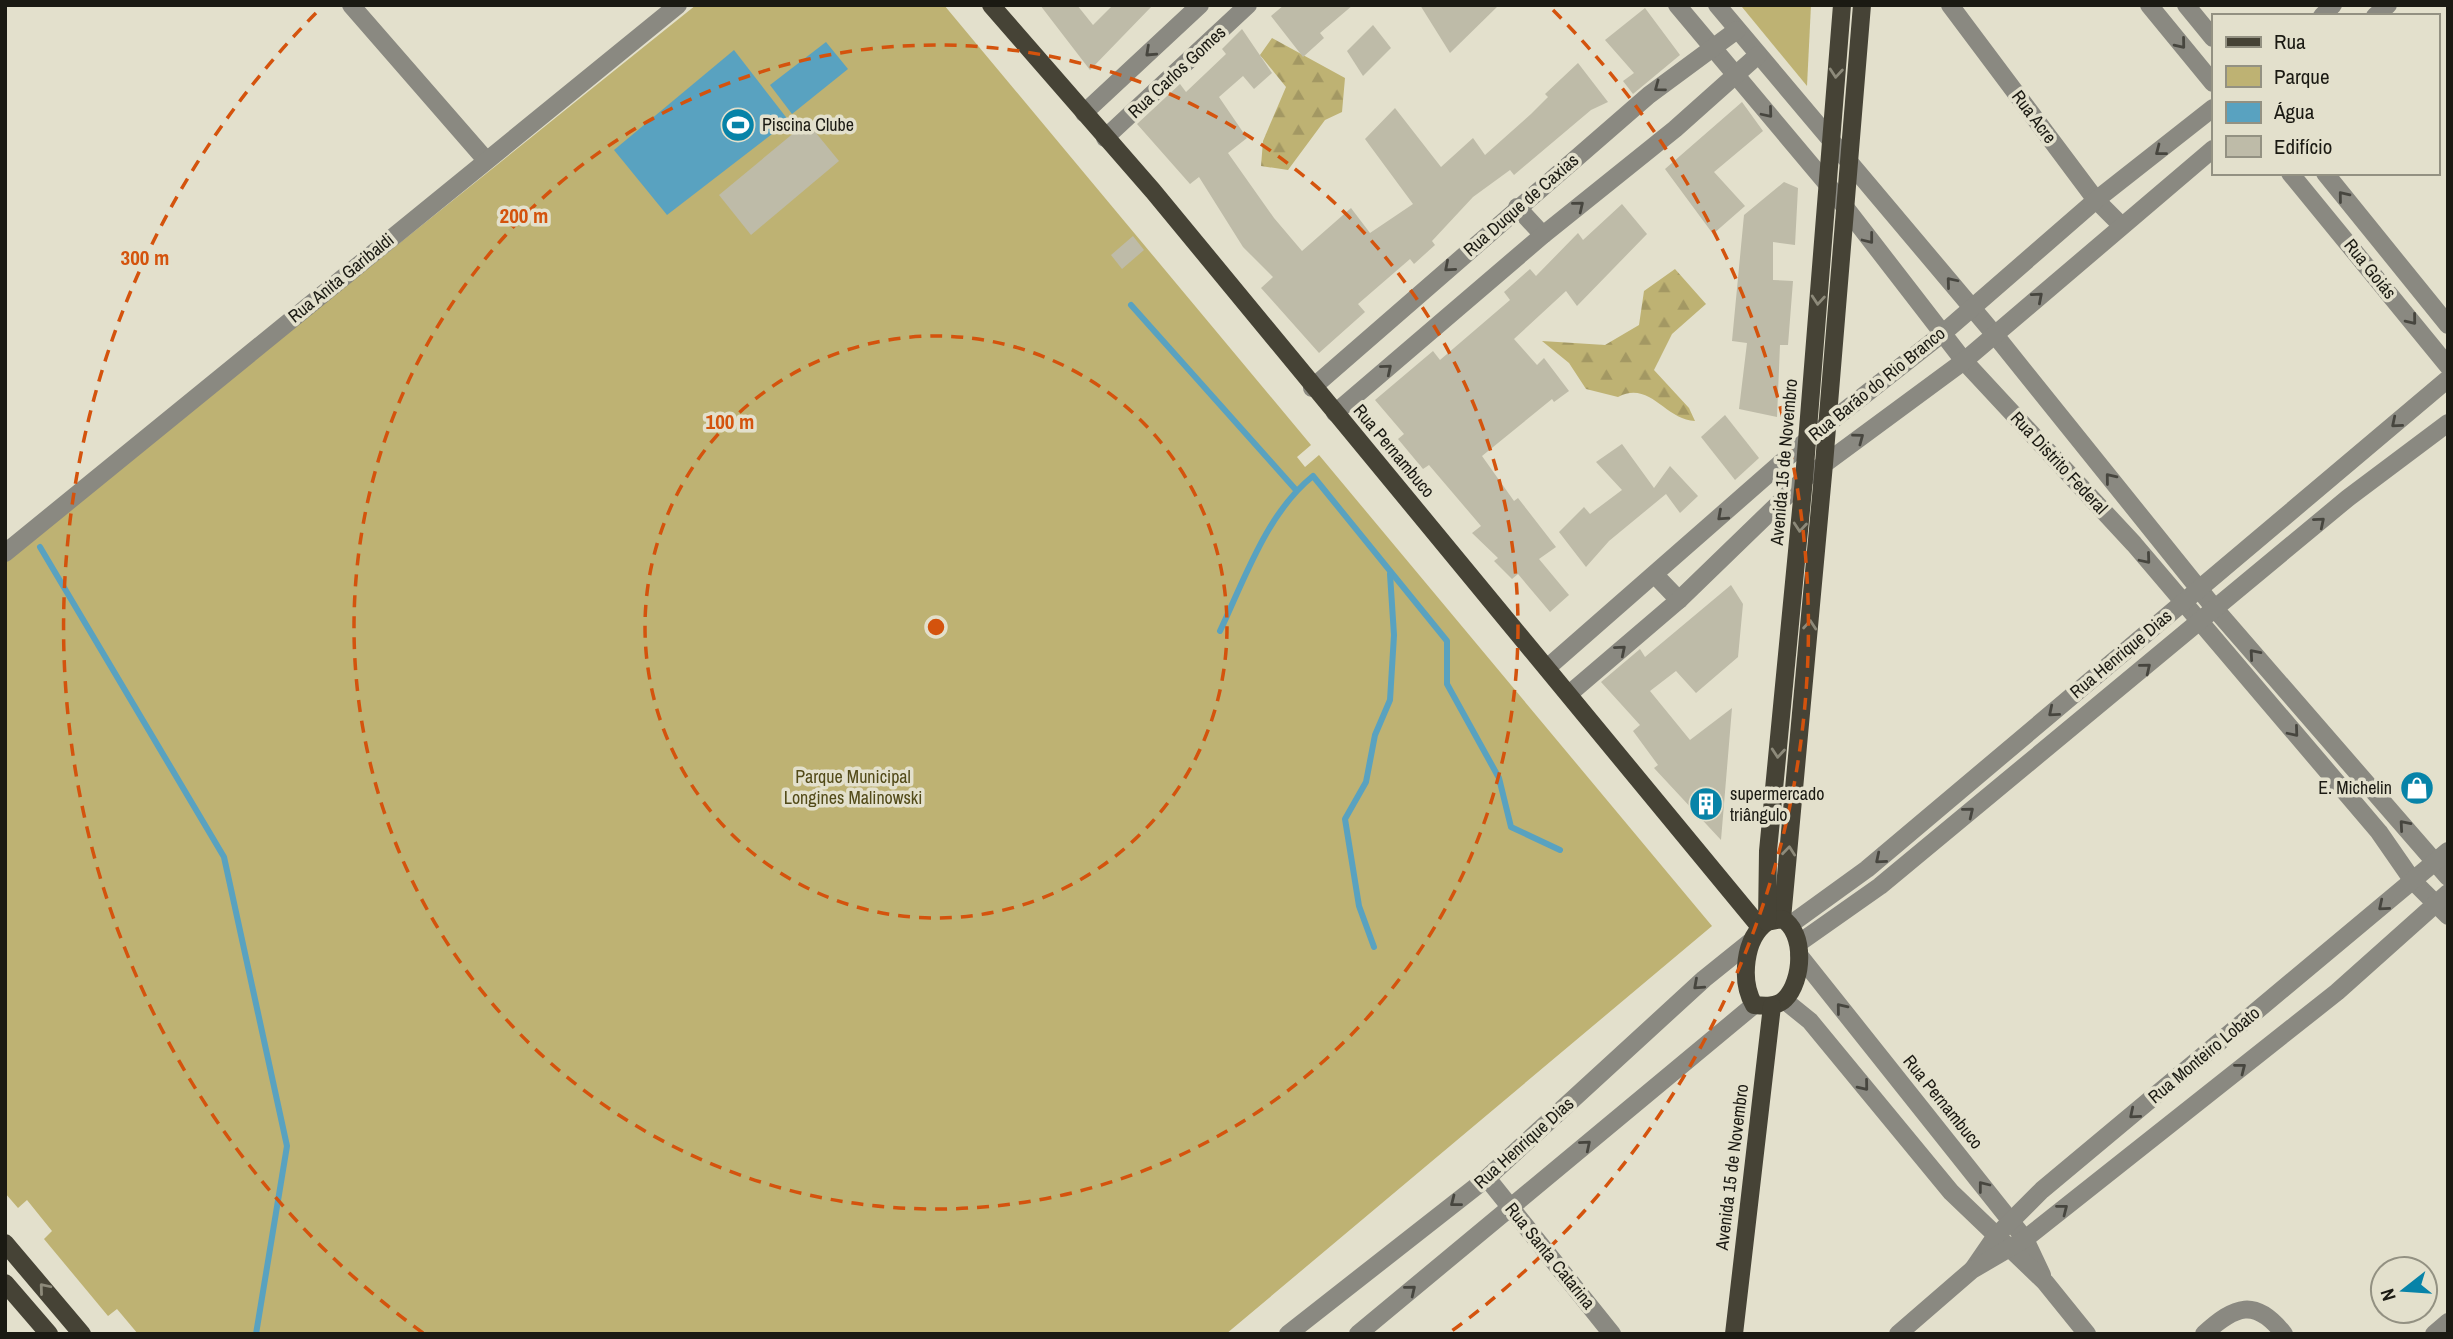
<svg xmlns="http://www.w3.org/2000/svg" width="2453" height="1339" font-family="'Archivo Narrow',sans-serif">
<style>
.forest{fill:url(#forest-firs)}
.park{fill:#beb273}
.water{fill:#59a2c0}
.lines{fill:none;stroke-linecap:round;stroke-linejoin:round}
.stream{stroke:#59a2c0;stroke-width:6}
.building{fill:#bebba8}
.minor{stroke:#8a8981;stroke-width:18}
.major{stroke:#464336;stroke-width:18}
.oneway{stroke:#47463f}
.oneway2{stroke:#8d8a7a}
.ring{fill:none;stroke:#d4530d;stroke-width:3.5;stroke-dasharray:12 9}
.labels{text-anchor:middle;stroke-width:7;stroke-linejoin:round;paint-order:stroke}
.street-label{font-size:18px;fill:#1b1a13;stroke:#e3e0cc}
.poi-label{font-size:18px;fill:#1b1a13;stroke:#e3e0cc;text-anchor:start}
.park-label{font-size:18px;fill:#524a18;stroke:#e3e0cc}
.centre{fill:#d4530d;stroke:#e3e0cc;stroke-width:3.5}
.ring-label{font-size:21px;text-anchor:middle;font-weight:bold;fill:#d4530d;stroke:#e3e0cc;stroke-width:7;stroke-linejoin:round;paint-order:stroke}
</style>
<defs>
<pattern id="forest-firs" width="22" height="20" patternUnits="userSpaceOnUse" patternTransform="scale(1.75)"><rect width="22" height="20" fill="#beb273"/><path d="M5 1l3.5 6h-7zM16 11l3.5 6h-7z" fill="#a39863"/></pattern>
</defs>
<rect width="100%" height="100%" fill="#e3e0cc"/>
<g class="forest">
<polygon points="1272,38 1345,78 1342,112 1325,120 1288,170 1261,166 1263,141 1286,87 1260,55"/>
<path d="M1675,269L1706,304L1672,334L1654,370L1689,408L1695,421C1665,420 1650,380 1618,397L1586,389L1569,363L1542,341L1605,345L1639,325L1644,291Z"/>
</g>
<g class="park">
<polygon points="696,5 944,5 1311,445 1297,457 1305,467 1319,455 1712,926 1226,1334 138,1334 117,1309 108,1316 44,1239 52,1231 27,1200 18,1208 5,1193 5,560"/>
<polygon points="1745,5 1811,5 1807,86 1742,7"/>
</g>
<g class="water">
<polygon points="826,42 848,69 792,114 770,85"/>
<polygon points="734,50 789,121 667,215 614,150"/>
</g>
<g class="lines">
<g class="stream">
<polyline points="1131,305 1296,490"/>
<polyline points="40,547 224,857 287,1146 256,1334"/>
<path d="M1220,631C1245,578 1267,513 1313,476L1447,641V684L1499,778L1511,827L1560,850"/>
<polyline points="1374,947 1359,906 1345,819 1366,782 1375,735 1390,700 1394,635 1390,574"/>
</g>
</g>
<g class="building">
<polygon points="1040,5 1077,5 1093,25 1113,5 1153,5 1090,70"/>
<polygon points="1284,5 1353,5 1320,33 1324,38 1303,57 1271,16"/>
<polygon points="1420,5 1499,5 1450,53"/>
<polygon points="1645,8 1680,55 1633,94 1623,81 1634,73 1605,40"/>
<polygon points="1373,25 1391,48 1363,76 1347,51"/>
<polygon points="1242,29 1272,73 1254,89 1243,76 1219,97 1247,138 1228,153 1274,218 1302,251 1351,208 1370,233 1413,204 1365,139 1395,108 1441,167 1473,138 1485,155 1531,114 1548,97 1545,94 1578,63 1608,102 1591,110 1514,175 1510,170 1473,197 1432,241 1435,245 1414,264 1410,259 1358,304 1365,312 1319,353 1261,288 1273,277 1243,247 1199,177 1190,184 1137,124 1180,84 1186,92 1226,54 1222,49"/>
<polygon points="1742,102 1763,131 1714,172 1745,206 1713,234 1665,169"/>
<polygon points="807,122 839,161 751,235 719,195"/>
<polygon points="1784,182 1798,188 1795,245 1773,242 1773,280 1793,281 1788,345 1780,345 1777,417 1739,409 1747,343 1732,341 1744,215"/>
<polygon points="1622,204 1647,234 1577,306 1566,291 1514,339 1537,365 1544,358 1569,391 1554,402 1552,399 1482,456 1514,501 1518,498 1556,547 1539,559 1569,595 1550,612 1518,574 1512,579 1494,561 1498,558 1472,533 1481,526 1429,465 1423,469 1398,439 1404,434 1375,400 1433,351 1440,360 1510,300 1504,292 1530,269 1536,276 1578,233 1583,240"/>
<polygon points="1133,236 1144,250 1122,269 1111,255"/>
<polygon points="1725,415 1759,458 1735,480 1701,437"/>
<polygon points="1622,444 1654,488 1670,466 1698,496 1680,513 1666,494 1609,541 1586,567 1559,532 1584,507 1590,514 1622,490 1596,462"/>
<polygon points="1731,585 1743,604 1738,657 1696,693 1676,671 1650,691 1690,740 1732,708 1721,840 1654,768 1658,765 1633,731 1640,725 1601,682 1640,649 1645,657"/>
</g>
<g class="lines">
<g class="minor">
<polyline points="351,5 486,160"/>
<polyline points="1677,5 1828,185 1964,361 2134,544 2379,832 2413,881 2448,916"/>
<polyline points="1717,5 1995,335 2216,610 2448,877"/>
<polyline points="1950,5 2096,200 2121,225"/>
<polyline points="2149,5 2213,83"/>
<polyline points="2186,5 2213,38"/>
<polyline points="2322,16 2333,5"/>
<polyline points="2375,16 2388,5"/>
<polyline points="1084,113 1200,5"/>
<polyline points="1105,138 1248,5"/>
<polyline points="2290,173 2448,366"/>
<polyline points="2325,173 2448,325"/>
<polyline points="1517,207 1543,235"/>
<polyline points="1312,388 1649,95 1737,30"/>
<polyline points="1335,413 1543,235 1675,129 1758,55"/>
<polyline points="5,553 678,5"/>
<polyline points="1655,575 1679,600"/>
<polyline points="1547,668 1806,441 1942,334 2096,200 2213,108"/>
<polyline points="1569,694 1679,600 1804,479 1964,361 2213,149"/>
<polyline points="1791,924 1867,869 2448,379"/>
<polyline points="1799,943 1880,886 2348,498 2448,423"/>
<polyline points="1799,955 2025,1239 2042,1275"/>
<polyline points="1784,1000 1810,1021 1951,1192 2045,1282 2087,1334"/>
<polyline points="1487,1178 1612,1334"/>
<polyline points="1973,1269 1995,1237 2042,1190 2448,851"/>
<polyline points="1288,1334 1487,1178 1704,979 1750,942"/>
<polyline points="1358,1334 1754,1005"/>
<polyline points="1898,1334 1972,1270 2025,1239 2337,992 2448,893"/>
<path d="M2204,1334C2235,1306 2255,1297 2284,1334"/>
<polyline points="2434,1334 2448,1322"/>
</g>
<g class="major">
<polyline points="991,5 1153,191 1760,927"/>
<polyline points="1782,919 1824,464 1862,5"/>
<path d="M1782,919C1806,932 1803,981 1785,999C1777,1007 1765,1006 1754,1005C1740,981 1744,938 1767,922Z"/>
<polyline points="1767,922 1768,851 1804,479 1842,5"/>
<polyline points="5,1243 82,1334"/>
<polyline points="5,1283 49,1334"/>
<polyline points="1734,1334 1772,1006"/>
</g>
</g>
<defs><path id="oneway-chevron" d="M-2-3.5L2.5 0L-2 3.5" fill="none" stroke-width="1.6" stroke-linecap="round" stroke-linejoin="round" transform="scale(1.75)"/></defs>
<g class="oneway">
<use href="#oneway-chevron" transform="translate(2181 44) rotate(51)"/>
<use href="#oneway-chevron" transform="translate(1150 52) rotate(137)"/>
<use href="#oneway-chevron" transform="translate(1659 87) rotate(143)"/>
<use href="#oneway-chevron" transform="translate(1768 113) rotate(50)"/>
<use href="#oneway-chevron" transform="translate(2160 151) rotate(142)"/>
<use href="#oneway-chevron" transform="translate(2343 196) rotate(-129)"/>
<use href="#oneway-chevron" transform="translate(1579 206) rotate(-39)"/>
<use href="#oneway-chevron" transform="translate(1869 239) rotate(52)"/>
<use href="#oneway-chevron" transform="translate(1449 267) rotate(139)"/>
<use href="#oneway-chevron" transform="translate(1951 282) rotate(-130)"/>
<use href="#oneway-chevron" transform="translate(2038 297) rotate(-41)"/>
<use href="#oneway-chevron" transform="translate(2412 320) rotate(51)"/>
<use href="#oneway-chevron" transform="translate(1387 369) rotate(-40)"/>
<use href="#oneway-chevron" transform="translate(2396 423) rotate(140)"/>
<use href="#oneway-chevron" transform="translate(1859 438) rotate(-37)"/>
<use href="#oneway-chevron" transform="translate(2110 478) rotate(-129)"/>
<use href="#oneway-chevron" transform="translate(1722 516) rotate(138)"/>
<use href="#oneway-chevron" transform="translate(2320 522) rotate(-40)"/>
<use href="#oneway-chevron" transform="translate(2146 559) rotate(50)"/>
<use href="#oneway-chevron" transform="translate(1621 650) rotate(-40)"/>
<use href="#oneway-chevron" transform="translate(2254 654) rotate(-131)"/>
<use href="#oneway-chevron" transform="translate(2146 668) rotate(-39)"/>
<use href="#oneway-chevron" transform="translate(2053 712) rotate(140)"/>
<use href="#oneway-chevron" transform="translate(2294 732) rotate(50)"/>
<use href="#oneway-chevron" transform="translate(1969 812) rotate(-39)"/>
<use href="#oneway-chevron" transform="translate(2404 825) rotate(-131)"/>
<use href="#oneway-chevron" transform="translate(1880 859) rotate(140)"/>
<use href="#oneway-chevron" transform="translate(2383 906) rotate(140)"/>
<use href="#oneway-chevron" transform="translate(1698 985) rotate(138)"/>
<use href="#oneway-chevron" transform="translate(1841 1008) rotate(-129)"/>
<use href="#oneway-chevron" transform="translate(2241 1068) rotate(-38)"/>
<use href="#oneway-chevron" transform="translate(1864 1086) rotate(51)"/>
<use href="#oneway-chevron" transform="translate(2134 1114) rotate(140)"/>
<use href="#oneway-chevron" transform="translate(1586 1145) rotate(-40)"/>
<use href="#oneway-chevron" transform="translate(1983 1186) rotate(-128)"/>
<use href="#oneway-chevron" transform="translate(1455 1202) rotate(142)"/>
<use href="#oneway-chevron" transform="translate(2063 1209) rotate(-38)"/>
<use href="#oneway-chevron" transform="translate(1411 1290) rotate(-39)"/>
</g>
<g class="oneway2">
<use href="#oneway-chevron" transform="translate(1836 73) rotate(95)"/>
<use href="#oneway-chevron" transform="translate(1818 300) rotate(95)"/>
<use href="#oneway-chevron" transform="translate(1800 527) rotate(95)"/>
<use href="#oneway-chevron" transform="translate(1810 625) rotate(-85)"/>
<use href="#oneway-chevron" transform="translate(1778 753) rotate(95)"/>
<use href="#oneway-chevron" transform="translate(1789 851) rotate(-84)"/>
<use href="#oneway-chevron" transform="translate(44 1288) rotate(-130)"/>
</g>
<g class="ring">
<circle cx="936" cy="627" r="291"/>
<circle cx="936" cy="627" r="582"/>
<path d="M423 1333A873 873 0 0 1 319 10M1553 10A873 873 0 0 1 1449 1333"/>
</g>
<defs>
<g id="stadium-disc" transform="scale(1.75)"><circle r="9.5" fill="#0783a8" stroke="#e3e0cc"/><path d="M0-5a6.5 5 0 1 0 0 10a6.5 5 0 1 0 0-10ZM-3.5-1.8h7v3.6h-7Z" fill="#fff"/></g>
<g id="shop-disc" transform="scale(1.75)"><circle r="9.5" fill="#0783a8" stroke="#e3e0cc"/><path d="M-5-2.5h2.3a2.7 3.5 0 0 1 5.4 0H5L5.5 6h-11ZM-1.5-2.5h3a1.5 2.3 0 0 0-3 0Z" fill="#fff"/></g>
<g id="building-disc" transform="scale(1.75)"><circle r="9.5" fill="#0783a8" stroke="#e3e0cc"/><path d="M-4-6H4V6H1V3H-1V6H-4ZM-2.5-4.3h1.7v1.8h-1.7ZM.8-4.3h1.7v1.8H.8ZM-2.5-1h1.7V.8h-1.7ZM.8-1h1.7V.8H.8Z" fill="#fff"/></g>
</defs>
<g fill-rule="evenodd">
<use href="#stadium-disc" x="738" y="125"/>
<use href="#shop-disc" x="2417" y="788"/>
<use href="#building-disc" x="1706" y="804"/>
</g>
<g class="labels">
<g class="street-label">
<text transform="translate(1177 72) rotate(-43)" y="6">Rua Carlos Gomes</text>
<text transform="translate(2034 117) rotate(53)" y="6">Rua Acre</text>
<text transform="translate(1521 205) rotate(-41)" y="6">Rua Duque de Caxias</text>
<text transform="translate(2370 269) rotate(51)" y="6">Rua Goiás</text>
<text transform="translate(341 278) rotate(-39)" y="6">Rua Anita Garibaldi</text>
<text transform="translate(1877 384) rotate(-39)" y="6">Rua Barão do Rio Branco</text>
<text transform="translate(1394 451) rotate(50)" y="6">Rua Pernambuco</text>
<text transform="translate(1784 462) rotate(-85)" y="6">Avenida 15 de Novembro</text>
<text transform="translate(2059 463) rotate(47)" y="6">Rua Distrito Federal</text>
<text transform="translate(2121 654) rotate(-40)" y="6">Rua Henrique Dias</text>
<text transform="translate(2204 1055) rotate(-40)" y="6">Rua Monteiro Lobato</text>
<text transform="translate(1943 1102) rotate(51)" y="6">Rua Pernambuco</text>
<text transform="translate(1524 1143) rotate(-42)" y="6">Rua Henrique Dias</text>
<text transform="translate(1732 1167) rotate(-83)" y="6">Avenida 15 de Novembro</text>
<text transform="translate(1550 1256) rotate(51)" y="6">Rua Santa Catarina</text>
</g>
<g class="poi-label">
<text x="762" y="131">Piscina Clube</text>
<text x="2392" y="794" text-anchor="end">E. Michelin</text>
<text x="1730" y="800">supermercado<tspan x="1730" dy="21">triângulo</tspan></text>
</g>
<g class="park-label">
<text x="853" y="783">Parque Municipal<tspan x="853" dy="21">Longines Malinowski</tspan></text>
</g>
</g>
<circle cx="936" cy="627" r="10" class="centre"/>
<g class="ring-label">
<text x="524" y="223">200 m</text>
<text x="145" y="265">300 m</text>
<text x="730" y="429">100 m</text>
</g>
<rect width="2453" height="1339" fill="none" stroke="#1b1a13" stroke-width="14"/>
<rect x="2212" y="14" width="228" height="161" fill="#e3e0cc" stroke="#939182" stroke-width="2"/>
<rect x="2226" y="37" width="35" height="10" fill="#464336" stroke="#939182" stroke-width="2"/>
<text x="2274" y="49" font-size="21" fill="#1b1a13">Rua</text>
<rect x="2226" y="66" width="35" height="21" fill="#beb273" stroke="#939182" stroke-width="2"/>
<text x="2274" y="84" font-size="21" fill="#1b1a13">Parque</text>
<rect x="2226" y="102" width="35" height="21" fill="#59a2c0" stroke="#939182" stroke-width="2"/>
<text x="2274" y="119" font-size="21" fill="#1b1a13">Água</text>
<rect x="2226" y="136" width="35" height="21" fill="#bebba8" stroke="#939182" stroke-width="2"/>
<text x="2274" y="154" font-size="21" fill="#1b1a13">Edifício</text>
<g transform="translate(2404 1290) rotate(253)"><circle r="33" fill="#e3e0cc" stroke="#939182" stroke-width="2"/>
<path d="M0-5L12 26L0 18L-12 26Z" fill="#0783a8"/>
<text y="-10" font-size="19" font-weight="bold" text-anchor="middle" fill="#1b1a13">N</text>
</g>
</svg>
